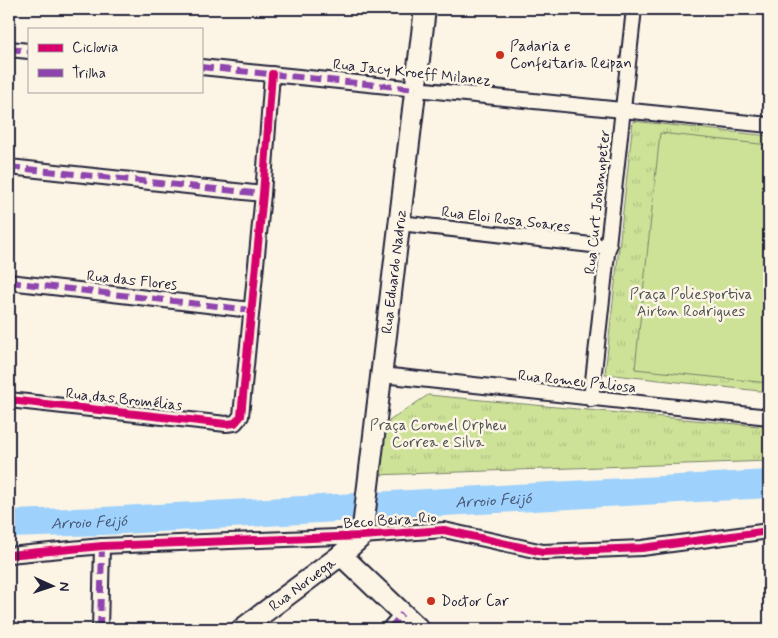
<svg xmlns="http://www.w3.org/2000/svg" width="778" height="638" font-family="Mynerve,sans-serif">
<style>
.park{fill:url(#park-tufts);stroke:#788269}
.pitch{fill:#cde297;stroke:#788269}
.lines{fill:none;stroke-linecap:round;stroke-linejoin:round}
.river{stroke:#9ed1fc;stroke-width:28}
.street-casing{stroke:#22223b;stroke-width:18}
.secondary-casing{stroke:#22223b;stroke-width:24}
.street{stroke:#fcf5e5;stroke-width:14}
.secondary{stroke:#fcf5e5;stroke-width:20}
.quiet{stroke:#8e44ad;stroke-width:6;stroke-dasharray:12 6;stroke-linecap:butt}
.cycleway-casing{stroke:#fcf5e5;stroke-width:11}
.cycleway{stroke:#d6006c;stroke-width:8}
.poi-dot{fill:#c8321e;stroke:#fcf5e5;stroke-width:2}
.labels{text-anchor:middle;stroke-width:5;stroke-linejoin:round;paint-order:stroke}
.poi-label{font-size:15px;fill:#22223b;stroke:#fcf5e5;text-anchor:start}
.street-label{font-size:15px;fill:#22223b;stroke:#fcf5e5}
.park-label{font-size:15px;fill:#4d5252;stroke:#fcf5e5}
.water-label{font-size:16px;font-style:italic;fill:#475775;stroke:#fcf5e5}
</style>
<defs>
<pattern id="park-tufts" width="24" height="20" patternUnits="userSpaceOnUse" patternTransform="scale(1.25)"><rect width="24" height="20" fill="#cde297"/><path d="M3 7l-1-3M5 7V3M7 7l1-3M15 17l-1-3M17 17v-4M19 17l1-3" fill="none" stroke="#b0c283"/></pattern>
</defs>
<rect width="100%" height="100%" fill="#fcf5e5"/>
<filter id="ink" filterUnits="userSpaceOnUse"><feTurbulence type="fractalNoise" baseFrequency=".02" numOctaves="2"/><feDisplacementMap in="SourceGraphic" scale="10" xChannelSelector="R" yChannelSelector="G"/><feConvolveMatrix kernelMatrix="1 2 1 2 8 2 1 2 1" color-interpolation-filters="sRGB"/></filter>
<g filter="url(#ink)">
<g class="park">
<polygon points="633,121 769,136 769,392 605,374"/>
<polygon points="428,395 769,427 769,461 375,475 389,421"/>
</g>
<polygon class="pitch" points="660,133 769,145 769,383 635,369"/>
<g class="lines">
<path class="river" id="s1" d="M9,524L103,521L769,484"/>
<g class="street-casing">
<g id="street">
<polyline points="9,49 29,51"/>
<polyline points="201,67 769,125"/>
<polyline points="9,167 263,194"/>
<polyline points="400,223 609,247"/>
<polyline points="9,282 251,310"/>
<polyline points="382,375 769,417"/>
<polyline points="591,399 634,9"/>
<polyline points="9,400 226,424 235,423 241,416 263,194 272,74"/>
<polyline points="9,555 102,546 362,536 444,530 543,552 642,548 769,531"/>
<polyline points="100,629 102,546"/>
<polyline points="389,629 402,614"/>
</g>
</g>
<g class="secondary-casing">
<g id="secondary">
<polyline points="341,555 419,629"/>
<path id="s2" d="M242,629L341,555L362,536L425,9"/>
</g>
</g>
<use href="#street" class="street"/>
<use href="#secondary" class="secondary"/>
<g class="quiet">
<polyline points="9,49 29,51"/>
<polyline points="201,67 416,89"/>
<polyline points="9,167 263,194"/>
<polyline points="9,282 251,310"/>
<polyline points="100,629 102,546"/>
<polyline points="389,629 402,614"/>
</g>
<g class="cycleway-casing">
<g id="cycleway">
<polyline points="9,400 226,424 235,423 241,416 263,194 272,74"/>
<polyline points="9,555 102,546 362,536 444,530 543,552 642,548 769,531"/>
</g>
</g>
<use href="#cycleway" class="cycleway"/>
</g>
</g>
<g class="poi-dot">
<circle cx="500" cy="55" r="5"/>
<circle cx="431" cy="601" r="5"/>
</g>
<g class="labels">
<g class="poi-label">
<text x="510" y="51">Padaria e<tspan x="510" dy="17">Confeitaria Reipan</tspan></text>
<text x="441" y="606">Doctor Car</text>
</g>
<g class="street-label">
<text transform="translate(412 72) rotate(6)" y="5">Rua Jacy Kroeff Milanez</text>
<text transform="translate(597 202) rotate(-84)" y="5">Rua Curt Johannpeter</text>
<text transform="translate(506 219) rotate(7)" y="5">Rua Eloi Rosa Soares</text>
<text dy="5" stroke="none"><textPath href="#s2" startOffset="418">Rua Eduardo Nadruz</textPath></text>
<text transform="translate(132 280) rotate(6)" y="5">Rua das Flores</text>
<text transform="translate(577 381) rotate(6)" y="5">Rua Romeu Paliosa</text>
<text transform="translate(124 399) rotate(6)" y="5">Rua das Bromélias</text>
<text transform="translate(390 520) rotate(-4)" y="5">Beco Beira-Rio</text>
<text dy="5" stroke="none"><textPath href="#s2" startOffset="75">Rua Noruega</textPath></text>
</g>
<g class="park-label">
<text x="691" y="299">Praça Poliesportiva<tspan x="691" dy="17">Airton Rodrigues</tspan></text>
<text x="438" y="430">Praça Coronel Orpheu<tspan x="438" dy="17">Correa e Silva</tspan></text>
</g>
<g class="water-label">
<text dy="6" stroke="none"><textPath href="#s1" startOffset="485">Arroio Feijó</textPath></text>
<text dy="6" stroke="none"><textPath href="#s1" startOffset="80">Arroio Feijó</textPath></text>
</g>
</g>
<rect width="778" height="638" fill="none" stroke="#fcf5e5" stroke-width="30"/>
<rect x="15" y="15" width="748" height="608" fill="none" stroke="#22223b" stroke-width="2" filter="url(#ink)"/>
<rect x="28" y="28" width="175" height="65" fill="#fcf5e5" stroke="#a5a1a1"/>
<rect x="38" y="44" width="25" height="8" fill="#d6006c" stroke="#a5a1a1"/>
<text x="72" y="52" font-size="15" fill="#22223b">Ciclovia</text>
<rect x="38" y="69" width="25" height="8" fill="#8e44ad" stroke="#a5a1a1"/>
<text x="72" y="78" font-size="15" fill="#22223b">Trilha</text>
<g transform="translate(52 586) rotate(93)" stroke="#fcf5e5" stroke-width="4" paint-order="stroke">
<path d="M0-4L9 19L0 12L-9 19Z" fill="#22223b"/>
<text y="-8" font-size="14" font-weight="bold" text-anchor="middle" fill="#22223b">N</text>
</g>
</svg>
